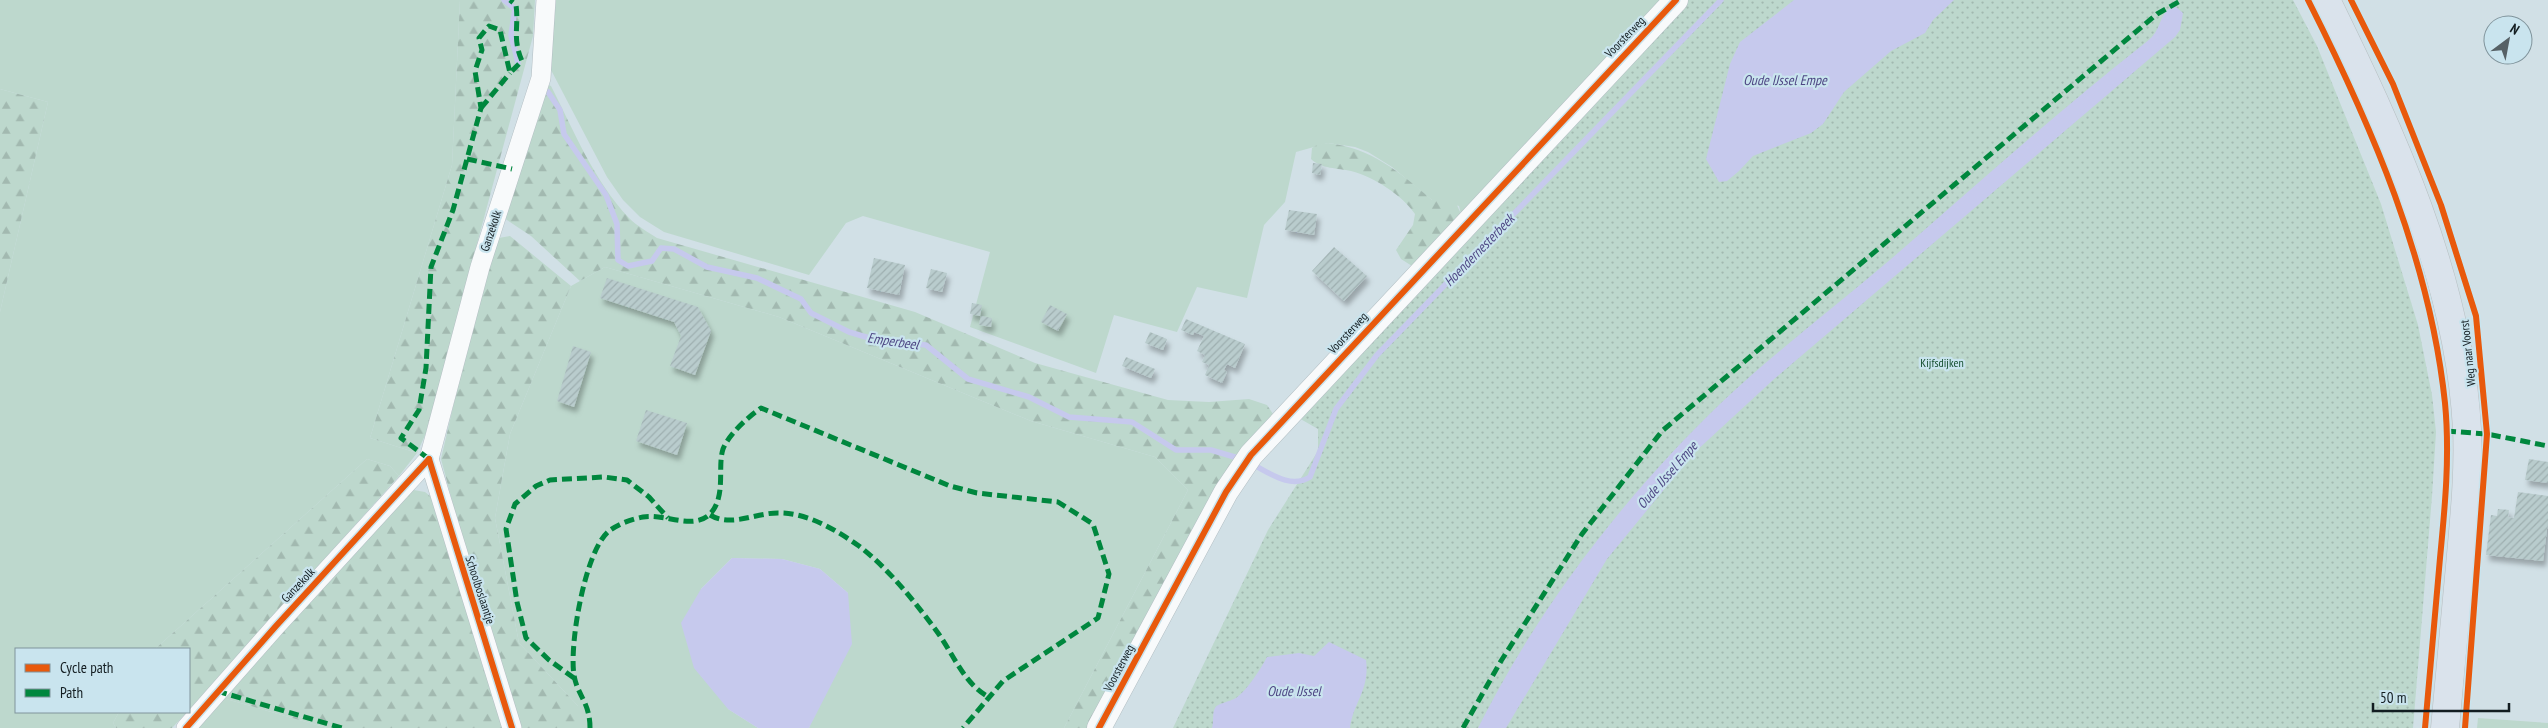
<svg xmlns="http://www.w3.org/2000/svg" width="2548" height="728" font-family="'PT Sans Narrow',sans-serif">
<style>
.grass{fill:#bdd8cd}
.forest{fill:url(#forest-firs)}
.park{fill:url(#park-dots)}
.water{fill:#c6c9ed}
.lines{fill:none;stroke-linecap:round;stroke-linejoin:round}
.stream{stroke:#c6c9ed;stroke-width:5.5}
.building{fill:url(#building-hatch);filter:url(#shadow)}
.minor-casing{stroke:#b3bec3;stroke-width:20}
.tertiary-casing{stroke:#b3bec3;stroke-width:25}
.primary-casing{stroke:#b6bec1;stroke-width:29}
.minor{stroke:#f8fafb;stroke-width:19}
.tertiary{stroke:#f8fafb;stroke-width:24}
.primary{stroke:#dae3ec;stroke-width:28}
.quiet{stroke:#00873e;stroke-width:5;stroke-dasharray:10 5;stroke-linecap:butt}
.cycleway-casing{stroke:#c9e4ee;stroke-width:9}
.cycleway{stroke:#e8590c;stroke-width:6}
.labels{text-anchor:middle;stroke-width:4.5;stroke-linejoin:round;paint-order:stroke}
.street-label{font-size:12px;fill:#131d21;stroke:#c9e4ee}
.park-label{font-size:12px;fill:#164f30;stroke:#c9e4ee}
.water-label{font-size:14px;font-style:italic;fill:#4e4784;stroke:#c9e4ee}
</style>
<defs>
<pattern id="forest-firs" width="22" height="20" patternUnits="userSpaceOnUse" patternTransform="scale(1.25)"><rect width="22" height="20" fill="#bdd8cd"/><path d="M5 1l3.5 6h-7zM16 11l3.5 6h-7z" fill="#a2b9b0"/></pattern>
<pattern id="park-dots" width="8" height="8" patternUnits="userSpaceOnUse" patternTransform="scale(1.25)"><rect width="8" height="8" fill="#bdd8cd"/><path d="M2 2h.1M6 6h.1" fill="none" stroke="#a2b9b0" stroke-width="1.8" stroke-linecap="round"/></pattern>
<pattern id="building-hatch" width="6" height="6" patternUnits="userSpaceOnUse" patternTransform="scale(1.25)"><rect width="6" height="6" fill="#b9cccd"/><path d="M-1 1l2-2M0 6l6-6M5 7l2-2" fill="none" stroke="#9eafb0"/></pattern>
<filter id="shadow"><feDropShadow dx="3" dy="5.5" stdDeviation="2.5" flood-color="#0004"/></filter>
</defs>
<rect width="100%" height="100%" fill="#d1e0e6"/>
<g class="grass">
<polygon points="0,0 460,0 452,165 370,438 417,453 399,476 390,466 367,459 155,649 16,649 16,712 119,712 113,723 116,728 0,728 0,312 48,102 0,89"/>
<polygon points="556,0 1666,0 1461,214 1459,206 1432,200 1392,167 1368,152 1355,147 1328,143 1296,152 1285,202 1264,225 1247,298 1197,287 1177,332 1114,315 1096,373 970,327 990,252 863,216 846,223 809,275 664,232 640,217 623,200 607,177 550,68"/>
<polygon points="605,267 779,317 1031,421 1155,457 1188,490 1064,728 809,728 848,593 820,569 782,559 732,558 701,589 728,709 758,728 578,728 578,706 519,643 495,518 510,434 571,286"/>
<polygon points="219,697 327,728 191,728"/>
<polygon points="2478,718 2548,723 2548,728 2477,728"/>
</g>
<g class="forest">
<polygon points="460,0 535,0 533,36 426,433 417,453 370,438 452,165"/>
<path d="M545,83L551,86C574,131 594,181 629,218C637,226 648,232 657,238L915,312L1035,363L1168,400L1209,402L1249,399L1267,405L1275,417L1090,728H1064L1188,490L1155,457L1031,421L779,317L605,267L580,281L531,236L501,216Z"/>
<polygon points="0,89 48,102 0,312"/>
<path d="M1328,143C1371,148 1400,172 1432,200L1445,197L1456,203L1461,214L1412,266L1401,259L1396,250L1413,225L1415,214C1402,195 1374,177 1351,171C1338,168 1321,169 1311,159L1312,148L1317,145Z"/>
<polygon points="510,236 571,286 510,434 495,518 519,643 578,706 578,728 519,728 475,587 441,459 489,251 493,239"/>
<polygon points="367,459 390,466 399,476 189,710 189,649 155,649"/>
<polygon points="408,489 425,492 435,500 507,728 327,728 219,697"/>
<polygon points="119,712 187,712 172,728 116,728 113,723"/>
</g>
<polygon class="park" points="1687,0 2293,0 2317,46 2381,204 2418,325 2432,395 2436,432 2432,496 2413,728 1173,728 1268,530 1318,451 1318,429 1297,417"/>
<g class="water">
<polygon points="1794,0 1954,0 1933,20 1925,33 1891,51 1844,92 1823,124 1811,133 1753,156 1739,171 1727,181 1719,182 1706,159 1730,64 1740,42"/>
<path d="M2176,7L2183,13L2180,30L2175,37L1773,380L1694,453L1607,559L1506,728H1478C1538,608 1625,495 1722,402C1775,352 1835,307 1891,259C1973,188 2055,114 2140,47C2145,43 2151,39 2155,33C2162,23 2161,9 2176,7Z"/>
<polygon points="732,558 782,559 820,569 848,593 852,644 809,728 758,728 728,709 694,668 681,623 701,589"/>
<path d="M1329,642L1366,660C1370,690 1353,703 1350,728H1212C1214,722 1212,713 1215,708C1217,703 1230,702 1236,698C1248,689 1260,670 1267,657L1299,653L1314,656Z"/>
</g>
<g class="lines">
<g class="stream">
<polyline points="504,0 515,9 511,35 518,63"/>
<polyline points="548,92 560,110 564,134 606,195 617,224 618,260 628,266 652,261 661,248 674,249 707,267 757,278 801,299 811,313 849,332 876,340 926,345 968,379 1029,397 1069,417 1132,422 1176,450 1211,450 1238,458"/>
<path d="M1254,465C1271,474 1291,489 1310,477L1336,409L1377,355L1721,0"/>
</g>
</g>
<g class="building">
<polygon points="1313,163 1322,164 1320,175 1312,173"/>
<polygon points="1289,210 1317,214 1314,235 1285,230"/>
<polygon points="1334,247 1367,276 1344,301 1312,271"/>
<polygon points="874,258 905,265 899,295 867,288"/>
<polygon points="931,269 947,273 942,292 926,288"/>
<polygon points="607,278 698,307 711,331 695,375 670,366 681,336 674,322 600,298"/>
<polygon points="972,303 982,305 980,316 970,314"/>
<polygon points="1050,305 1067,314 1058,331 1041,322"/>
<polygon points="981,316 992,318 991,327 979,325"/>
<polygon points="1186,319 1245,344 1235,368 1227,364 1224,370 1227,372 1222,383 1205,375 1209,365 1202,362 1205,355 1197,351 1204,336 1194,332 1193,335 1181,330"/>
<polygon points="1150,332 1167,339 1163,350 1145,343"/>
<polygon points="573,346 591,352 574,407 557,401"/>
<polygon points="1126,357 1155,369 1151,378 1122,366"/>
<polygon points="646,410 687,423 677,455 636,441"/>
<polygon points="2529,459 2548,462 2548,483 2525,480"/>
<polygon points="2518,492 2548,496 2548,521 2543,561 2486,555 2491,515 2497,516 2498,509 2509,510 2508,517 2514,518"/>
</g>
<g class="lines">
<g class="minor-casing">
<g id="minor">
<polyline points="429,459 512,728"/>
<polyline points="186,728 276,626 429,459 480,267 541,78 546,0"/>
</g>
</g>
<g class="tertiary-casing">
<polyline id="tertiary" points="1099,728 1226,492 1251,455 1676,0"/>
</g>
<g class="primary-casing">
<path id="primary" d="M2326,0C2392,135 2459,278 2467,429C2469,475 2464,520 2460,566C2455,620 2450,674 2445,728"/>
</g>
<use href="#minor" class="minor"/>
<use href="#tertiary" class="tertiary"/>
<use href="#primary" class="primary"/>
<g class="quiet">
<polyline points="481,108 510,73"/>
<polyline points="467,159 512,169"/>
<polyline points="2446,431 2487,434 2548,446"/>
<path d="M429,459L401,438L419,410L426,368L431,267L453,210L481,108L475,71L482,50L479,38L489,26L500,30L510,73L522,61C512,38 519,27 516,5L510,0"/>
<path d="M710,515C732,528 756,512 780,513C808,513 836,530 859,546C889,569 915,602 938,633C953,654 965,685 989,697"/>
<polyline points="574,678 549,660 526,638 517,602 506,529 515,504 536,486 550,480 604,477 627,480 649,497 668,518"/>
<polyline points="217,691 342,728"/>
<path d="M590,728C590,702 577,695 574,675C569,645 585,550 609,531C618,524 632,519 643,517C663,513 692,530 709,515C727,498 717,467 723,449C729,434 748,417 761,408L950,486L977,493L1058,502L1093,524L1109,574L1098,618L1003,681L963,728"/>
<polyline points="1463,728 1501,661 1582,534 1662,431 2157,14 2182,0"/>
</g>
<g class="cycleway-casing">
<g id="cycleway">
<path d="M2308,0C2372,127 2430,260 2445,403C2450,455 2445,507 2440,558C2435,615 2430,671 2425,728"/>
<polyline points="2351,0 2393,84 2441,205 2476,316 2487,434 2465,728"/>
<polyline points="429,459 512,728"/>
<polyline points="186,728 276,626 429,459"/>
<polyline points="1099,728 1226,492 1251,455 1676,0"/>
</g>
</g>
<use href="#cycleway" class="cycleway"/>
</g>
<g class="labels">
<g class="street-label">
<text transform="translate(1625 37) rotate(-46)" y="4">Voorsterweg</text>
<text transform="translate(491 231) rotate(-72)" y="4">Ganzekolk</text>
<text transform="translate(1348 333) rotate(-47)" y="4">Voorsterweg</text>
<text transform="translate(2468 353) rotate(-96)" y="4">Weg naar Voorst</text>
<text transform="translate(298 585) rotate(-47)" y="4">Ganzekolk</text>
<text transform="translate(480 590) rotate(72)" y="4">Schoolboslaantje</text>
<text transform="translate(1119 668) rotate(-62)" y="4">Voorsterweg</text>
</g>
<g class="park-label">
<text x="1942" y="367">Kijfsdijken</text>
</g>
<g class="water-label">
<text x="1785" y="85">Oude IJssel Empe</text>
<text transform="translate(1479 250) rotate(-46)" y="5">Hoendernesterbeek</text>
<text transform="translate(893 341) rotate(8)" y="5">Emperbeel</text>
<text transform="translate(1667 475) rotate(-49)" y="5">Oude IJssel Empe</text>
<text x="1294" y="696">Oude IJssel</text>
</g>
</g>
<rect x="15" y="648" width="175" height="65" fill="#c9e4ee" stroke="#80949c"/>
<rect x="25" y="664" width="25" height="8" fill="#e8590c" stroke="#80949c"/>
<text x="60" y="673" font-size="15" fill="#131d21">Cycle path</text>
<rect x="25" y="689" width="25" height="8" fill="#00873e" stroke="#80949c"/>
<text x="60" y="698" font-size="15" fill="#131d21">Path</text>
<g transform="translate(2508 40) rotate(32)"><circle r="24" fill="#c9e4ee" stroke="#80949c"/>
<path d="M0-4L9 19L0 12L-9 19Z" fill="#566166"/>
<text y="-8" font-size="14" font-weight="bold" text-anchor="middle" fill="#131d21">N</text>
</g>
<path d="M2373 703v8h136v-8" fill="none" stroke="#131d21" stroke-width="2.5"/>
<text x="2380" y="703" font-size="15" fill="#131d21" stroke="#c9e4ee" stroke-width="4" paint-order="stroke">50 m</text>
</svg>
